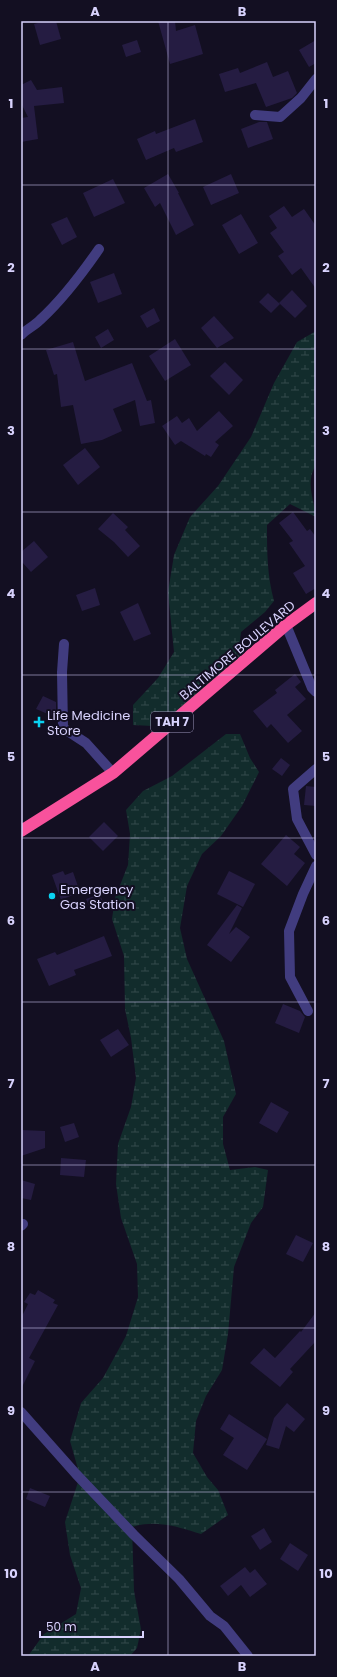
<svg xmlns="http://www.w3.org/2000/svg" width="337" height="1677" font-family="Poppins,sans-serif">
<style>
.wetland{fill:url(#wetland-marsh)}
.building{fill:#251c42}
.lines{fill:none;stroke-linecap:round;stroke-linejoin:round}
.street{stroke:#413c7f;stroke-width:10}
.highway{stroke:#f8529c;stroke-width:12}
.grid{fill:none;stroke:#d8d2fd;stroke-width:1;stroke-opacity:0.55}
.poi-dot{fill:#0ad2f1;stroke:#130f22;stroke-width:1.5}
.labels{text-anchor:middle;stroke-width:4;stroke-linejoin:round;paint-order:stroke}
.shield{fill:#130f22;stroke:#9d98bb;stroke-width:1}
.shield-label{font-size:12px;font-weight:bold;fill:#d8d2fd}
.street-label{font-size:13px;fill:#d8d2fd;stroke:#130f22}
.poi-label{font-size:13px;fill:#d8d2fd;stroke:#130f22;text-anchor:start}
.neatline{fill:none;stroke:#d8d2fd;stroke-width:1.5}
.grid-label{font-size:13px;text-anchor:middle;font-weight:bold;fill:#d8d2fd}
</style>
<defs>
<pattern id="wetland-marsh" width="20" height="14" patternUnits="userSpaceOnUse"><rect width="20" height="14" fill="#122c2c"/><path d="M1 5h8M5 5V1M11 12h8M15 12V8" fill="none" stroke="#344a4c"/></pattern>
</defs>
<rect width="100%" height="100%" fill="#130f22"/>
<g class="wetland">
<path d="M316,331V465C305,482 314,499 316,517L290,504L267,525C267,551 267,575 274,601L265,612L241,632L239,648L242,670L172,727L133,725V705L158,678L174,652L168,592L174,555L190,517L218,486L251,437L274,383L297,342Z"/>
<path d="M226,734H240L250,758L259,772L242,806L221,836L202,854L187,886L180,928L187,959L224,1041L236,1094L223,1117V1144L230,1170L255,1167L268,1170L263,1207L251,1223L234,1267L228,1334L222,1370L206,1396L196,1421L193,1453L207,1477L218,1490L228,1515L201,1534C178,1527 156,1519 132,1527L134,1591L141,1629L137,1648L130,1656H28L44,1634L76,1614L81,1588L70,1555L65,1522L80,1476L70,1441L81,1403L103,1378L126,1336L138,1297L137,1264L121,1218L116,1184L118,1144L131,1107L136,1078L131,1038L125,1009L124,956L112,919L115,898L128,865L130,834L126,810L143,791L172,776Z"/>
</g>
<g class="building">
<polygon points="45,21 56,21 61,39 40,45 34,24"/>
<polygon points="158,21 175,21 176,31 195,25 203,54 170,64"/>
<polygon points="137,40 141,52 126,57 122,45"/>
<polygon points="316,40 316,63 309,67 299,50"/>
<polygon points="267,62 273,77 288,71 297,93 292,98 266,107 256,83 225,92 219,74 238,68 240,73"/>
<polygon points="31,80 37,90 62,87 64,103 34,106 38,139 21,142 21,118 28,117 21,103 21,85"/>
<polygon points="195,119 203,142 176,152 174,148 146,160 137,139 155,131 156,134"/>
<polygon points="259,122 267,122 273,139 248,148 241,129"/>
<polygon points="168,174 179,193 178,193 194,225 176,235 160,203 155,207 144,188"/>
<polygon points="231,174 239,193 211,205 203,187"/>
<polygon points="113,179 125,203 94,217 83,193"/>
<polygon points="284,206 292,217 304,209 316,226 316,289 301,268 292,275 278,256 284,252 270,233 277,228 269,216"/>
<polygon points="241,214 258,243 239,254 222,225"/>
<polygon points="67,217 77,237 62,245 51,224"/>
<polygon points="114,273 122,294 98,303 90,282"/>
<polygon points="292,290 307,306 295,318 279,303"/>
<polygon points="268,293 280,304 271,313 259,302"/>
<polygon points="154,308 160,321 147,328 140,316"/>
<polygon points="214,316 234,338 217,348 201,328"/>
<polygon points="108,329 114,340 101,348 95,337"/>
<polygon points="175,339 191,365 165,381 149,356"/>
<polygon points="73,342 85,381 132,363 147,401 151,400 155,423 140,426 135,400 113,409 122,431 102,440 81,444 73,405 61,407 57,374 54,375 46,350"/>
<polygon points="225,362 243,380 229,395 210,376"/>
<polygon points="219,411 233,426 215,442 219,445 211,457 206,454 205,456 181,441 175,445 162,426 177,416 182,423 189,418 197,431"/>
<polygon points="85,448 100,467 78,485 63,465"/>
<polygon points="293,512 307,531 310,529 316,537 316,588 306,594 293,573 305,566 289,543 293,541 279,523"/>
<polygon points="113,513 128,527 125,530 140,546 128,557 114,542 98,529"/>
<polygon points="34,541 48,557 31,572 21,561 21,552"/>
<polygon points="95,588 100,605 82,611 76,595"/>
<polygon points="138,603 151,634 134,641 120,612"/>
<polygon points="295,674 301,682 295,687 306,699 287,715 302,731 288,743 271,724 267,728 253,711 277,693 275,690"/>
<polygon points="43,696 56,702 56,714 55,717 36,709"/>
<polygon points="281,758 290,765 282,776 272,769"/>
<polygon points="306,786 316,787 316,806 304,805"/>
<polygon points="104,822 118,836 103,851 89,837"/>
<polygon points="286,835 300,847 294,854 305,863 287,886 261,864"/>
<polygon points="63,871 65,875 73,872 80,892 61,900 52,875"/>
<polygon points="229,871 255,884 243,907 217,894"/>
<polygon points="100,894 104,905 91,910 86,899"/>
<polygon points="237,905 242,908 229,934 236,927 250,937 231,962 207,945"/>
<polygon points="104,936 112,956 74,970 76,975 49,986 37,959 55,952 57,955"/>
<polygon points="283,1004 300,1011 305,1017 299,1033 275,1023"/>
<polygon points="118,1029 129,1045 111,1057 100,1040"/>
<polygon points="271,1102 289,1112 277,1133 259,1123"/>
<polygon points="74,1123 79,1137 65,1142 60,1127"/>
<polygon points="21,1130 45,1131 45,1148 21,1156"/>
<polygon points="61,1158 86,1160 84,1177 60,1175"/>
<polygon points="21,1180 35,1184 31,1200 21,1198"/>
<polygon points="296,1235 313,1243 303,1262 286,1254"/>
<polygon points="38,1290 55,1300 53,1303 58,1305 29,1358 35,1361 21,1389 21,1318 28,1304 24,1302 30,1293 35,1295"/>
<polygon points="316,1312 316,1341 290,1369 293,1372 280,1387 250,1363 264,1348 275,1358 300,1331 301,1332"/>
<polygon points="287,1403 305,1419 294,1432 286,1426 279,1449 266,1445 274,1418"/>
<polygon points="229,1414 267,1439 247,1470 223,1455 234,1438 220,1429"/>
<polygon points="30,1488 50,1496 45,1507 26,1499"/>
<polygon points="264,1528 272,1542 260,1550 251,1536"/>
<polygon points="290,1543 308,1555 298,1571 280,1559"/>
<polygon points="245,1567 250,1573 255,1569 267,1584 250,1597 241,1585 228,1596 220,1586"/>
</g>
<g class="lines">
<g class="street">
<polyline points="255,115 280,117 301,98 316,79"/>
<path d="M21,335C27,329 34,326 40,320C63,299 81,275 99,249"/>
<polyline points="286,625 312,688 316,692"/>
<polyline points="64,644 62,672 63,728 86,743 113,773"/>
<polyline points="316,769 293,789 297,819 316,855"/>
<polyline points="308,1011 290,977 289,931 303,894 316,866"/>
<polyline points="21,1226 23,1224"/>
<polyline points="21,1412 76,1474 134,1535 179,1579 210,1616 224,1626 248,1656"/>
</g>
<polyline class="highway" points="21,831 113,773 286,625 316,603"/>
</g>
<path class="grid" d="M168,21V1656M21,185H316M21,349H316M21,512H316M21,675H316M21,838H316M21,1002H316M21,1165H316M21,1328H316M21,1492H316"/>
<g class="poi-dot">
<path d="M37 716h4v4h4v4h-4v4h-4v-4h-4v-4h4z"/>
<circle cx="52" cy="896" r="4"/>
</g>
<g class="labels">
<rect class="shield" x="151" y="712" width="42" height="20" rx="3"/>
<g class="shield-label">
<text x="172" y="726">TAH 7</text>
</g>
<g class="street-label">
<text transform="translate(237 650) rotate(-40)" y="5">BALTIMORE BOULEVARD</text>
</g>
<g class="poi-label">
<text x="47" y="720">Life Medicine<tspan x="47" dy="15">Store</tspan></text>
<text x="60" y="894">Emergency<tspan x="60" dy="15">Gas Station</tspan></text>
</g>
</g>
<rect width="337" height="1677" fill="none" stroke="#130f22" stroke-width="44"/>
<path d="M40 1631v6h103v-6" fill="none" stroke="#d8d2fd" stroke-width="2"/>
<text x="46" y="1631" font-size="12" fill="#d8d2fd" stroke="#130f22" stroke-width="3" paint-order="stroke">50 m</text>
<rect x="22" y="22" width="293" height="1633" class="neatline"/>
<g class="grid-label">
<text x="95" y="16">A</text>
<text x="242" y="16">B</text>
<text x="11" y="108">1</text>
<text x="326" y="108">1</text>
<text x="11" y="272">2</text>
<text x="326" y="272">2</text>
<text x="11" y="435">3</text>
<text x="326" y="435">3</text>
<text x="11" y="598">4</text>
<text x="326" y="598">4</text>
<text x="11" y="761">5</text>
<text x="326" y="761">5</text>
<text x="11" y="925">6</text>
<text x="326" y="925">6</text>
<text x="11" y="1088">7</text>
<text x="326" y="1088">7</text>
<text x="11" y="1251">8</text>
<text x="326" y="1251">8</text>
<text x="11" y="1415">9</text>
<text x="326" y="1415">9</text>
<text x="11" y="1578">10</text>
<text x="326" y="1578">10</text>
<text x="95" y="1671">A</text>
<text x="242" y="1671">B</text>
</g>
</svg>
